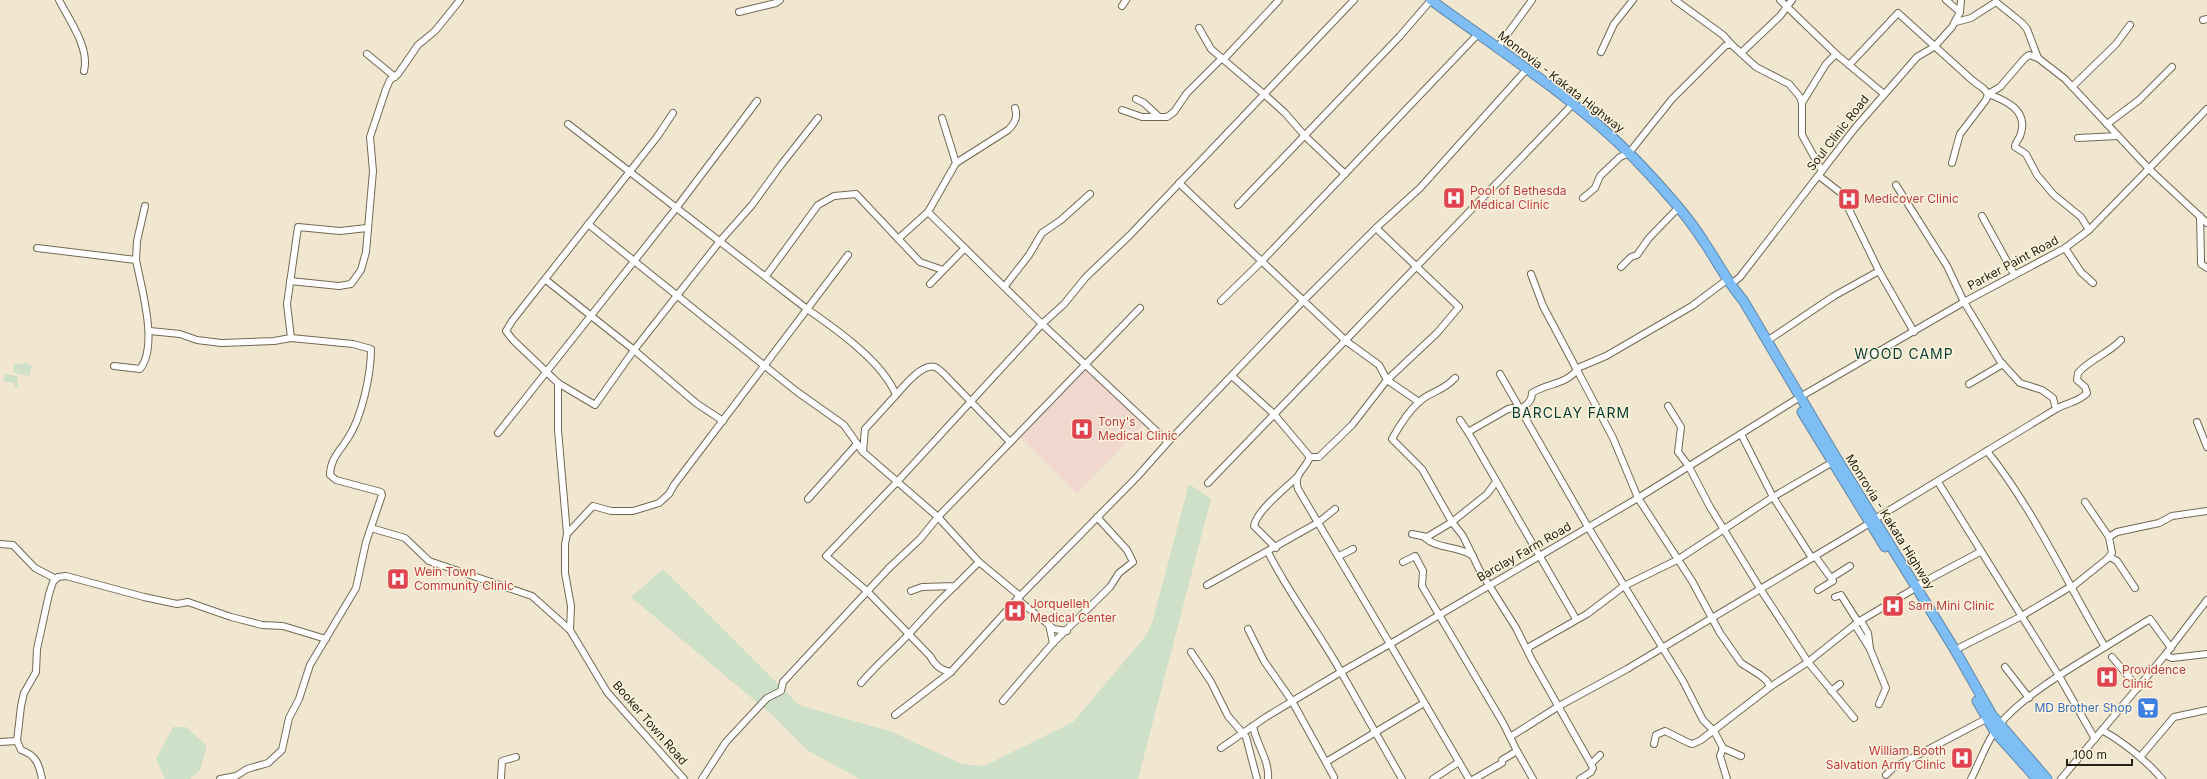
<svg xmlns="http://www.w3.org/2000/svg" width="2207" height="779" font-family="Inter,sans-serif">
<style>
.medical{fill:#f1d8cf}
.green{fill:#cee0c8}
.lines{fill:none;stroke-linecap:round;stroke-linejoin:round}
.minor-casing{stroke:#726955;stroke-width:8}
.highway-casing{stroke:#5f87a8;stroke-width:11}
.minor{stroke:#fff;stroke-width:6}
.highway{stroke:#7ebef5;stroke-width:9}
.labels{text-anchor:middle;stroke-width:3;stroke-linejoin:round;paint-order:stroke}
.street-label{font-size:12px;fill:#252118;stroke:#fef4dd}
.health-label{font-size:12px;fill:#be3a42;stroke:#fef4dd;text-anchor:start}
.shop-label{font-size:12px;fill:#366cbe;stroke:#fef4dd;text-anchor:end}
.quarter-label{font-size:14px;letter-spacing:1px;fill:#043e32;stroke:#fef4dd}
</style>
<rect width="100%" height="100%" fill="#f1e7d0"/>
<polygon class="medical" points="1086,366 1145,423 1077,494 1019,436"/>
<g class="green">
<polygon points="25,362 32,366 29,376 14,373 14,363 22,365"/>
<polygon points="5,374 17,376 18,387 15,387 14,383 3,381"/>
<polygon points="1189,484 1211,499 1138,779 860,779 807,750 771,714 631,597 663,569 799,705 892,732 962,764 984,766 1073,722 1145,637 1152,623"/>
<polygon points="173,727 186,727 207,746 200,770 190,779 165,779 156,759"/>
</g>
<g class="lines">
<g class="minor-casing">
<g id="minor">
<path d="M59,0C69,20 90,48 84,71"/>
<polyline points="1675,0 1723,35 1731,44"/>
<polyline points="1780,0 1836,54"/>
<polyline points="1946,0 1960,12"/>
<polyline points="1122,6 1126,0"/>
<polyline points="739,12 776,3 780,0"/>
<polyline points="2203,20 2207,19"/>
<polyline points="1956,22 1971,18 1996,2 2022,23 2027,29 2038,58 2065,79 2150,170 2207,223"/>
<polyline points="1199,28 1211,49 1265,95 1285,113 1305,136 1345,174"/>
<polyline points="1498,47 1532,0"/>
<polyline points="1601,52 1614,24 1633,0"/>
<polyline points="1741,53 1780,16 1792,0"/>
<polyline points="367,54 395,77"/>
<polyline points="1224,59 1279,0"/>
<polyline points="1850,64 1898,13 1972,80 1984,89 1988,94 1986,100 1960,134 1952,163"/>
<polyline points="2072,87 2116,44 2130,25"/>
<path d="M1988,94C2005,100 2028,110 2021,133C2020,139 2015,142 2015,147L2026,154L2037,175L2054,195L2081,217L2089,230"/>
<polyline points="1988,94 2000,87 2025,58 2029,55 2038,58"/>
<polyline points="1136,99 1144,103 1158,116"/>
<polyline points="1802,103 1826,64 1836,54 1884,94"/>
<polyline points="1122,110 1142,117 1167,117 1174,112 1187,93 1222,58"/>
<polyline points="673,113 657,137 512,321 506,331 513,340 558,383 595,405 634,350 720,241 752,205 781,165 818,118"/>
<polyline points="942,118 956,163 928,212 1042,324 1168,442"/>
<path d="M568,124L807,309C836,329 883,362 896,395L865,429L863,452L938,517L979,562L1020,596"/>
<polyline points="2107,124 2139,100 2172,67"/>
<polyline points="2078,138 2118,136"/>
<path d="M956,163L1008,130C1015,123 1018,117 1015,108"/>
<polyline points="1819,176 1841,193 1879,271 1914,332"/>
<polyline points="1179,183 1346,341 1379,365 1387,380 1419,402"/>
<polyline points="1583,198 1595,188 1600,176 1620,157 1629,153 1672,99 1725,46 1731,44 1756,67 1789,84 1800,97 1802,103 1802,135 1822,171"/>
<polyline points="1238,205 1400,36 1431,0"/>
<polyline points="1982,216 2014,274"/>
<polyline points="2200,216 2201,260 2201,264 2207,268"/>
<polyline points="588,224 796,391 844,425 863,452"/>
<polyline points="898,239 928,212"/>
<polyline points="37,248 136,260"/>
<polyline points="2065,248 2081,272 2093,283"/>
<polyline points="1621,267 1631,257 1637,255 1649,238 1679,207"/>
<polyline points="766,276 818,205 834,196 856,194 920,262 943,270"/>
<polyline points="1728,279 1692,306 1606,356 1580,367 1577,370 1613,438 1638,498 1692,581 1720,633 1741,663 1760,675 1767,681 1770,687"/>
<polyline points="546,280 634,350 696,403 723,421"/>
<polyline points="290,281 339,286 351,284 361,270 366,252 373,171 370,137 386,89 390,80 398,74 418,45 435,31 460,0"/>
<polyline points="930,284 965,248"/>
<polyline points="1731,284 1740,277 1855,128 1917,57 1934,47 1952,27 1960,12 1961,0"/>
<polyline points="1005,286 1029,255 1042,233 1061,220 1090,194"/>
<polyline points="1221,301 1261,262 1478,34"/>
<path d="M150,331L180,334L197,340L221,343L274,341L291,338L353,344L371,349C371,374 362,417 348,438C340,451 330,459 330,475L336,480L381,492L382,495L366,542L356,588L310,665L299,699L289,718L282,750L268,763L247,769L236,776L220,779"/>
<polyline points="291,338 287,304 298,227 340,231 367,228"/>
<polyline points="1767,341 1834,296 1879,271"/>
<path d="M114,366L140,369C159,346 141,287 136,260L137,241L145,206"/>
<polyline points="1500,374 1588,527 1683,681 1703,720 1714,731 1723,748 1741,756"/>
<path d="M1232,376L1274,414L1310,457C1305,470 1293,474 1298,489L1390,644L1341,672L1402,779"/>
<path d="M1455,378C1442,392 1431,391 1419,402C1409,411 1398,428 1392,439L1422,469L1452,522L1463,536L1480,571L1516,628L1532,660L1591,764"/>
<polyline points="558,383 558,430 567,534"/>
<polyline points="1969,384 2003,364"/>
<path d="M896,395C903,387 922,363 935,367C938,368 942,372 945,375L1010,442"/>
<polyline points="1668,406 1681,427 1678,452 1688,465 1710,507 1761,590 1808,662 1854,718"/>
<path d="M1520,409C1527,405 1532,401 1532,393C1547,383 1565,385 1577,370L1543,306L1531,274"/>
<path d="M2056,409C2066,403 2079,402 2087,393L2085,387L2077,380L2078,373C2090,359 2108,354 2121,340"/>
<polyline points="1522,412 1513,408 1508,409 1468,432 1576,619"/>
<polyline points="1460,420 1468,432"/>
<polyline points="2197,422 2207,447"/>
<polyline points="498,433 677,207 757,101"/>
<polyline points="1741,434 1773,497 1812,558 1815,556 1833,581 1818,590"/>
<polyline points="1310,457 1319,457 1352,425 1387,380 1437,333 1459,307 1376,228"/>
<polyline points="1938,482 2059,676 2095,739"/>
<polyline points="1208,483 1573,104"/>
<polyline points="808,499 857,444"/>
<polyline points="1875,519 2056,409 2053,398 2042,390 2020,383 2000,361 1964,302 1947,266 1896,185"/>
<polyline points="371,528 405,538 429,561 532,596 570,630 607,692 684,779"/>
<polyline points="1412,534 1427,537 1452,522 1487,494 1495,483"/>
<path d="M1424,537C1438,550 1458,545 1473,556"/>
<polyline points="2109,537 2117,532 2159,523 2172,516 2207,511"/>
<polyline points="0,544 13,545 35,568 56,579"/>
<path d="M1276,548L1254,526C1257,510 1285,489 1297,477"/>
<polyline points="1339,556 1353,549"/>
<polyline points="1815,556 1870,523"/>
<polyline points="2110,557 2117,561 2135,588"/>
<polyline points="1403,562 1415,556 1423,571 1422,586 1503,723 1517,751 1502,760 1502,763 1474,779"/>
<polyline points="1831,578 1850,566"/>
<polyline points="1207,585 1319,522 1335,509"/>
<polyline points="1916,586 1980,552"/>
<polyline points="2071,588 2107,559 2112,553 2109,537 2085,502"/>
<polyline points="911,591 922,587 955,586 979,562"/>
<polyline points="1835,597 1841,595 1858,622"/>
<polyline points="1017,599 1049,625 1053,643"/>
<polyline points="1861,621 1868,633 1870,649 1886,688 1879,704"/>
<polyline points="1049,625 1054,629 1067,631"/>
<polyline points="1855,625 1870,649"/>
<polyline points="1248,629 1264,661 1292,701 1334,777"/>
<polyline points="570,630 571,606 565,573 565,544 567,534 593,506 611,511 633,511 659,503 669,494 674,485 848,255"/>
<polyline points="2105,647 2150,619 2171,648"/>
<polyline points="1955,650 2020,617 2070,587"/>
<polyline points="1528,651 1529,647 1587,614 1624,586 1677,560 1773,497 1831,463"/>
<polyline points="1191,652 1211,682 1228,716 1246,737 1257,779"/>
<polyline points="2165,655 2172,658 2207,654"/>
<polyline points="2112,657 2138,688"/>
<polyline points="2005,667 2029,698"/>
<path d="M951,672C940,670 935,665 930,656L868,592L826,556L896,483L1042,324L1064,304L1086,277L1130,235L1354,0"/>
<path d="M861,683C876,665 893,651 908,635C924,618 938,601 955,586"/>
<polyline points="1831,691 1840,684"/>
<polyline points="1003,701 1053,643 1110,587 1119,573 1133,562 1127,550 1097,517"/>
<polyline points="895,715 951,672 1020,596 1137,477 1168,442 1304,300 1376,228 1420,188 1527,69"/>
<path d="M1253,726C1256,744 1270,761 1268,779"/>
<path d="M2102,730C2126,744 2144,758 2162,779"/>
<polyline points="1510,737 1559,706 1627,669 1812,558"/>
<polyline points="0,742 17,741"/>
<polyline points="1654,744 1656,735 1665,731 1689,743 1693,744 1701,740 1770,687 1808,662 1858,622 1912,590"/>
<path d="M1221,748L1266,717L1341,672C1318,631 1289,594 1268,552"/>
<polyline points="1723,748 1720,756 1727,779"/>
<polyline points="1517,751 1533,779"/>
<polyline points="2141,756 2174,717 2207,710"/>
<polyline points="1326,762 1424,703"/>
<polyline points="1886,775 1893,768 1986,719"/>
<path d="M42,779C39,764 36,755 21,750L17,741L21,706L24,693L36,672L37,649L49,594L53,582L58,577L66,576L144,597L177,604L188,602L231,617L262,625L283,626L326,639"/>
<polyline points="501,779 502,761 516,757"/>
<polyline points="702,779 726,742 767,698 781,691 783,682 889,568 920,539 938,517 1140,308"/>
<polyline points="1433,779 1459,762"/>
<polyline points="1469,779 1390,644 1638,498 1800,397 1964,302 2065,248 2089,230 2207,109"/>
<polyline points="1580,779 1591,772 1593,768 1591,764 1600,755"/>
<path d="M1971,779C1980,762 1987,740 1999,725C2022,696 2074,666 2105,647C2066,581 2034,510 1987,451"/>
<polyline points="2061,779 2165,655 2207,600"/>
</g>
</g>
<g class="highway-casing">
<g id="highway">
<path d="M1431,0C1507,56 1588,106 1651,176C1670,197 1689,218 1704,242C1717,261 1728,283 1743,300L1837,459L1955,650L1992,715L2047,779"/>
<polyline points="1802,412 1885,547"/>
<polyline points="1977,701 1995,732 2037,779"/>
</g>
</g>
<use href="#minor" class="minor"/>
<use href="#highway" class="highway"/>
</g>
<defs>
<g id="hospital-square" transform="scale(1.15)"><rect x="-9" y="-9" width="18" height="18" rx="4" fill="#e0444e" stroke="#fef4dd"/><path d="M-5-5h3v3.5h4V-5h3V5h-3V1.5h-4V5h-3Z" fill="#fff"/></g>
<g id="supermarket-square" transform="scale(1.15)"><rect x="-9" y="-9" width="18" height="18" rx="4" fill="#3f7fe0" stroke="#fef4dd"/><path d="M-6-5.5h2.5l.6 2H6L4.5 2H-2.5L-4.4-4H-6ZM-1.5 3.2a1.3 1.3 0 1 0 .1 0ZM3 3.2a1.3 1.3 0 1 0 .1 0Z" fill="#fff"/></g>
</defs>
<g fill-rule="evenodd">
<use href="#hospital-square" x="1454" y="198"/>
<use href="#hospital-square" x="1849" y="199"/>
<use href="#hospital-square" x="1082" y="429"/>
<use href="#hospital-square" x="398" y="579"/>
<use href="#hospital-square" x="1893" y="606"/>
<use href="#hospital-square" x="1015" y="611"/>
<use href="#hospital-square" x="2107" y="677"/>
<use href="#supermarket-square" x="2148" y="708"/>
<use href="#hospital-square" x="1962" y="758"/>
</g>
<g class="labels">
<g class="street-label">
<text transform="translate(1561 82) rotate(38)" y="4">Monrovia - Kakata Highway</text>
<text transform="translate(1838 133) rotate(-52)" y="4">Soul Clinic Road</text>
<text transform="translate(2013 263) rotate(-28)" y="4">Parker Paint Road</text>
<text transform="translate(1890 522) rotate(58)" y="4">Monrovia - Kakata Highway</text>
<text transform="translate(1524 552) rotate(-30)" y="4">Barclay Farm Road</text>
<text transform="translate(650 723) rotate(49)" y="4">Booker Town Road</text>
</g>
<g class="health-label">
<text x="1470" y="195">Pool of Bethesda<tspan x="1470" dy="14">Medical Clinic</tspan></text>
<text x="1864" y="203">Medicover Clinic</text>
<text x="1098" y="426">Tony's<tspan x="1098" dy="14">Medical Clinic</tspan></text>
<text x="414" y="576">Wein Town<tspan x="414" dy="14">Community Clinic</tspan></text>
<text x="1030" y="608">Jorquelleh<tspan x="1030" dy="14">Medical Center</tspan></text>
<text x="1908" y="610">Sam Mini Clinic</text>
<text x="2122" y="674">Providence<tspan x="2122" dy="14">Clinic</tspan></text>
<text x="1946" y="755" text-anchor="end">William Booth<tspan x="1946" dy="14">Salvation Army Clinic</tspan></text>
</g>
<g class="shop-label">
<text x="2132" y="712">MD Brother Shop</text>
</g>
<g class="quarter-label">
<text x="1904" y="359">WOOD CAMP</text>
<text x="1571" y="418">BARCLAY FARM</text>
</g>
</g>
<path d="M2067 759v6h65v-6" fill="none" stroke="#252118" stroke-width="2"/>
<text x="2073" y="759" font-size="12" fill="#252118" stroke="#fef4dd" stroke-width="3" paint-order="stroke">100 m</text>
</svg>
